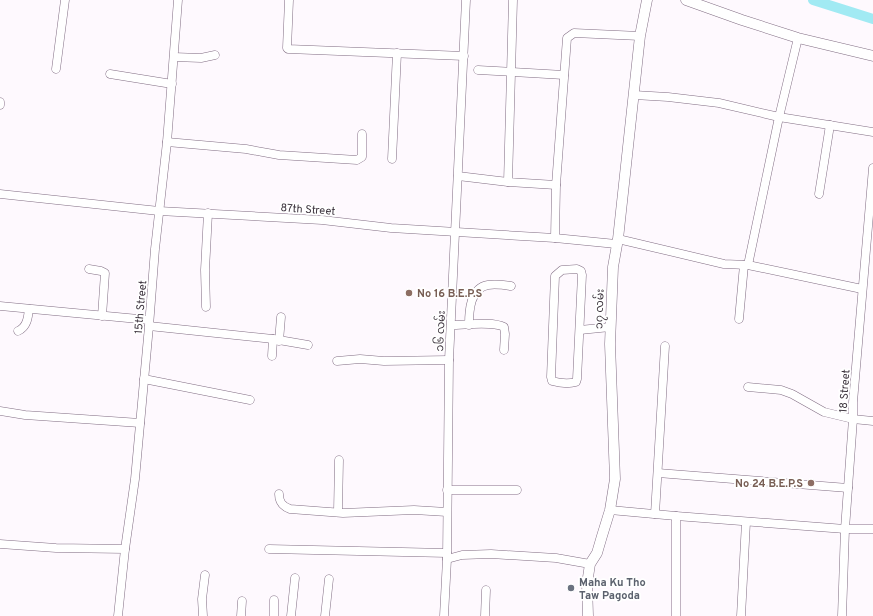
<svg xmlns="http://www.w3.org/2000/svg" width="873" height="616" font-family="Overpass,'Noto Sans Myanmar',sans-serif">
<style>
.lines{fill:none;stroke-linecap:round;stroke-linejoin:round}
.canal{stroke:#a1eaf3;stroke-width:10}
.minor-casing{stroke:#816d83;stroke-width:9}
.tertiary-casing{stroke:#816d83;stroke-width:11}
.minor{stroke:#fff;stroke-width:8}
.tertiary{stroke:#fff;stroke-width:10}
.education-dot{fill:#8d6e63;stroke:#fff;stroke-width:1.5}
.worship-dot{fill:#6b7280;stroke:#fff;stroke-width:1.5}
.labels{text-anchor:middle;stroke-width:3.5;stroke-linejoin:round;paint-order:stroke}
.street-label{font-size:11px;fill:#3c333d;stroke:#fff}
.education-label{font-size:11px;font-weight:bold;fill:#785e54;stroke:#fff;text-anchor:start}
.worship-label{font-size:11px;font-weight:bold;fill:#5b616d;stroke:#fff;text-anchor:start}
</style>
<rect width="100%" height="100%" fill="#fef9fe"/>
<g class="lines">
<polyline class="canal" points="813,0 873,19"/>
<g class="minor-casing">
<g id="minor">
<polyline points="289,0 287,48 288,49 464,56"/>
<polyline points="513,0 508,182 556,185"/>
<polyline points="174,57 201,58 215,55"/>
<polyline points="56,69 65,0"/>
<polyline points="478,70 564,75"/>
<polyline points="110,74 172,84"/>
<polyline points="634,95 668,97 719,103 779,117 873,132"/>
<polyline points="0,105 0,102"/>
<polyline points="167,142 246,149 279,155 357,160 362,157 362,134"/>
<polyline points="392,159 397,53"/>
<polyline points="458,176 508,182"/>
<polyline points="0,194 159,211 322,220 391,228 555,238 616,244"/>
<polyline points="819,194 830,125"/>
<polyline points="555,238 556,185 567,38 574,33 640,36"/>
<polyline points="618,239 724,264 748,265 862,289"/>
<polyline points="748,265 779,117 798,38"/>
<polyline points="89,269 101,271 105,273 102,316"/>
<path d="M577,269L581,271L582,275L577,379L576,382C569,384 559,383 552,381L551,377L555,276L562,270Z"/>
<polyline points="0,306 149,320"/>
<polyline points="206,307 205,270 208,213"/>
<polyline points="739,319 744,265"/>
<path d="M451,325C465,325 493,321 504,327L505,334L504,350"/>
<path d="M469,325C469,311 470,288 488,285C495,284 504,285 511,286"/>
<polyline points="149,326 273,339 308,345"/>
<polyline points="580,330 610,327"/>
<path d="M18,331C27,327 28,318 29,309"/>
<polyline points="279,341 281,317"/>
<polyline points="272,356 273,339"/>
<polyline points="337,361 360,359 384,361 449,360"/>
<polyline points="144,379 250,400"/>
<polyline points="748,387 781,390 792,394 824,412 853,419 873,421"/>
<polyline points="0,411 25,415 140,423"/>
<polyline points="658,473 848,488"/>
<polyline points="447,490 517,490"/>
<path d="M279,494C279,502 282,506 290,509L343,513L414,510L447,512"/>
<polyline points="610,510 676,516 845,529 873,529"/>
<polyline points="338,512 339,460"/>
<polyline points="655,514 665,346"/>
<polyline points="676,516 676,616"/>
<polyline points="0,544 56,548 125,549"/>
<polyline points="269,549 447,553"/>
<polyline points="447,559 462,555 491,554 556,558 590,564"/>
<polyline points="118,616 125,549 135,479 149,326 155,249 167,142 178,0"/>
<polyline points="203,616 202,599 205,575"/>
<polyline points="241,616 242,601"/>
<polyline points="274,616 274,600"/>
<polyline points="291,616 295,578"/>
<polyline points="325,616 329,579"/>
<polyline points="444,616 447,559 449,360 466,0"/>
<polyline points="485,616 486,590"/>
<polyline points="741,616 746,522"/>
<polyline points="842,616 845,529 853,419 853,402 873,168"/>
</g>
</g>
<g class="tertiary-casing">
<g id="tertiary">
<polyline points="686,0 742,20 798,38 873,56"/>
<polyline points="588,616 587,584 590,564 597,553 602,536 610,510 615,479 610,344 613,267 618,239 640,36 647,0"/>
</g>
</g>
<use href="#minor" class="minor"/>
<use href="#tertiary" class="tertiary"/>
</g>
<g class="education-dot">
<circle cx="409" cy="293" r="4"/>
<circle cx="811" cy="483" r="4"/>
</g>
<circle class="worship-dot" cx="571" cy="588" r="4"/>
<g class="labels">
<g class="street-label">
<text transform="translate(308 209) rotate(4)" y="4">87th Street</text>
<text transform="translate(140 307) rotate(-85)" y="4">15th Street</text>
<text transform="translate(599 309) rotate(-88)" y="4">၁၇ လမ်း</text>
<text transform="translate(440 331) rotate(-87)" y="4">၁၆ လမ်း</text>
<text transform="translate(844 391) rotate(-86)" y="4">18 Street</text>
</g>
<g class="education-label">
<text x="417" y="297">No 16 B.E.P.S</text>
<text x="803" y="487" text-anchor="end">No 24 B.E.P.S</text>
</g>
<g class="worship-label">
<text x="579" y="586">Maha Ku Tho<tspan x="579" dy="13">Taw Pagoda</tspan></text>
</g>
</g>
</svg>
